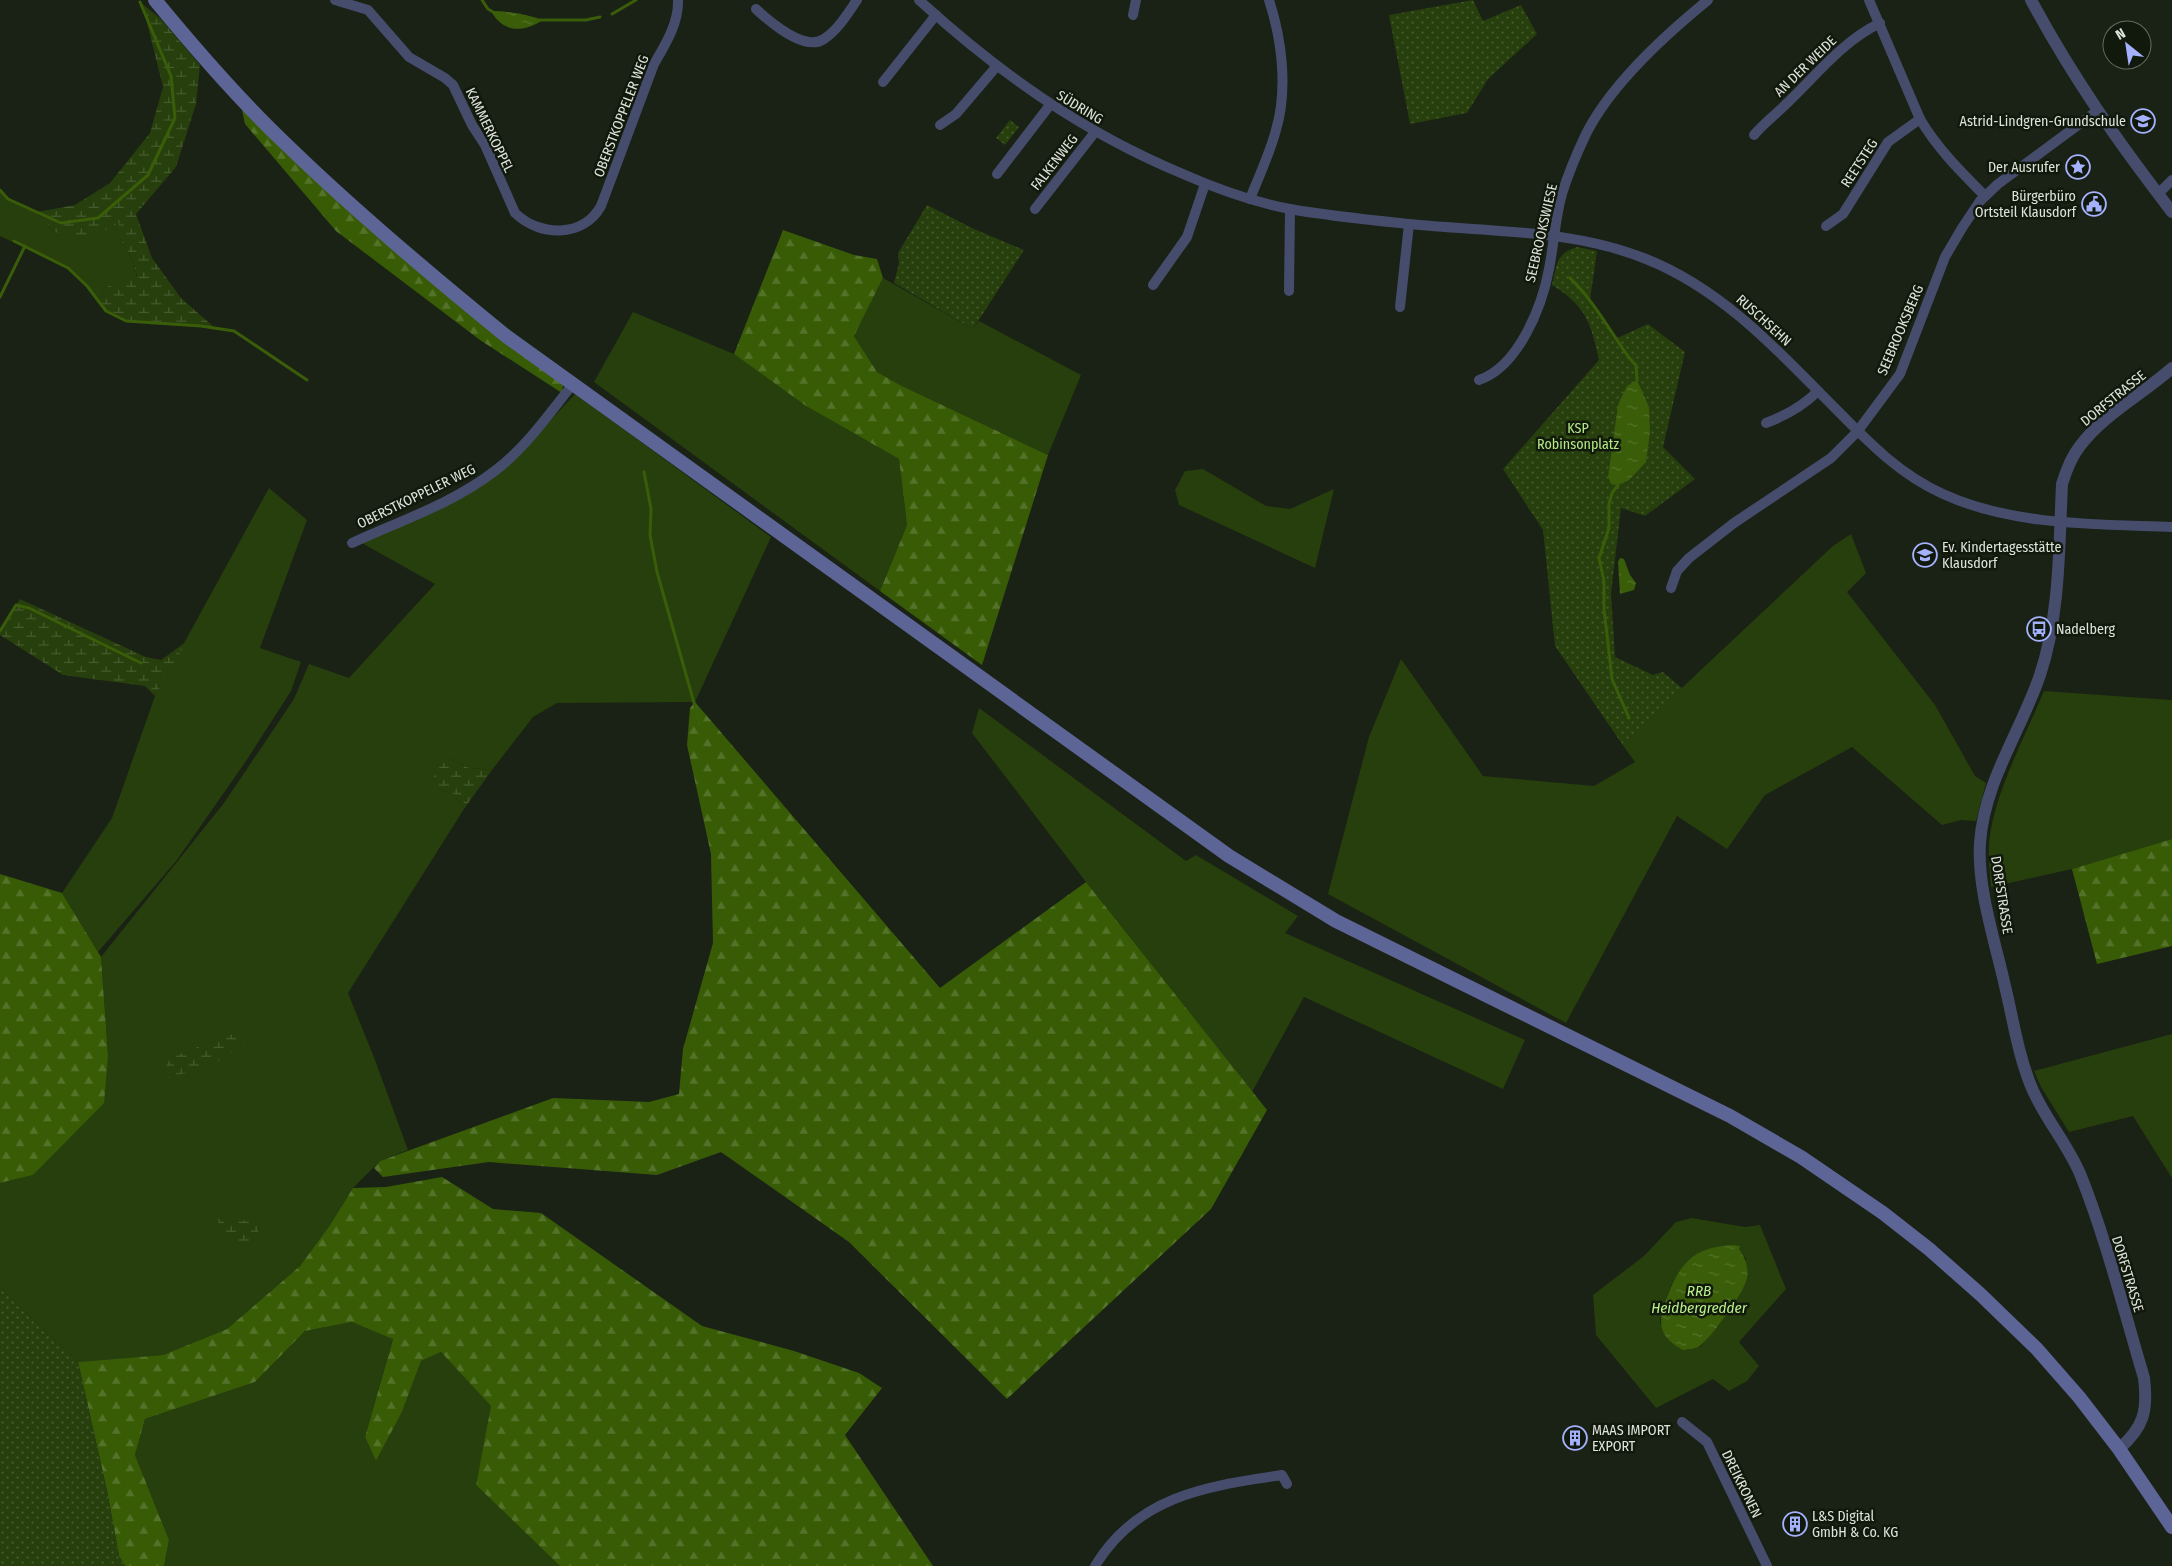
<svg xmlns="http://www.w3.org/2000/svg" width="2172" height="1566" font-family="'Fira Sans Condensed',sans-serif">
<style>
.grass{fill:#273f0c;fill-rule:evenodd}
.forest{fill:url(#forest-firs)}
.wetland{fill:url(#wetland-marsh)}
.park{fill:url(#park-dots)}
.water{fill:url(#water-ripples)}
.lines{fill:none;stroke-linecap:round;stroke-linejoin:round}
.stream{stroke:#395d09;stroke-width:3}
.minor{stroke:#464c6b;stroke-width:10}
.tertiary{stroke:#464c6b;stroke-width:12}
.secondary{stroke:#5c6596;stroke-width:14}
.labels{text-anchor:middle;stroke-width:5;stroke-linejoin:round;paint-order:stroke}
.street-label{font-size:14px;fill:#dfe4db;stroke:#11180c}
.poi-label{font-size:14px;fill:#dfe4db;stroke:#11180c;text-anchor:start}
.park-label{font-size:14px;fill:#b4ea83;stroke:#11180c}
.water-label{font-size:15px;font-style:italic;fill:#baf189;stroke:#11180c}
</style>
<defs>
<pattern id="forest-firs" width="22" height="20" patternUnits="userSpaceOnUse" patternTransform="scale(1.25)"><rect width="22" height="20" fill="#385c06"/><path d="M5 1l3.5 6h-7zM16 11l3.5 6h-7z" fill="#54732a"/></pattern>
<pattern id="wetland-marsh" width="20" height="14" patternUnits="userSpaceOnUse" patternTransform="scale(1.25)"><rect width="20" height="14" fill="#273f0c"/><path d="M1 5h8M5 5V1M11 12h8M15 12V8" fill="none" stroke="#465b2f"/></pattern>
<pattern id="park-dots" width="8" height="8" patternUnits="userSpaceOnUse" patternTransform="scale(1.25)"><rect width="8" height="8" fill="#273f0c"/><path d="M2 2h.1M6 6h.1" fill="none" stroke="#465b2f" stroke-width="1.8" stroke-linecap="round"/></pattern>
<pattern id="water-ripples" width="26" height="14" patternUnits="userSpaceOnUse" patternTransform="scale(1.25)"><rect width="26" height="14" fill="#395d09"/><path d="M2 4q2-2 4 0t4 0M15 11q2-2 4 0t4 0" fill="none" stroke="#55742c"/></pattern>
</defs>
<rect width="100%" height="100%" fill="#1a2115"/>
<g class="grass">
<polygon points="0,190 8,199 37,212 54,232 120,223 119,237 130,255 137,277 106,287 98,300 87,286 68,268 0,236"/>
<polygon points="883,278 973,329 979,321 1081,375 1048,455 902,386 877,372 854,336"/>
<polygon points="633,312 734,354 806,406 899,459 907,525 880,591 594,382"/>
<polygon points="575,394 771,537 695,702 557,703 533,717 492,770 469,768 448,758 439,789 454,794 464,809 348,993 375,1060 408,1150 380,1161 353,1188 330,1225 300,1266 227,1329 163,1355 78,1362 0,1287 0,1183 33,1175 108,1055 101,957 224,803 294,699 309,664 349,678 435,584 360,542 468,492 522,451"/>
<polygon points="1203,469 1266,506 1290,509 1334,489 1315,568 1179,505 1175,490 1185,471"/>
<polygon points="269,488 307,520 260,648 301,662 291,691 246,761 177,860 98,952 62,893 112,818 155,696"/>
<polygon points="1851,534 1866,573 1847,592 1935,705 1975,776 1986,783 1976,821 1961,820 1942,825 1852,747 1765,795 1727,849 1677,816 1566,1023 1328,894 1369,737 1401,659 1483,776 1594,786 1635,762 1622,744 1833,546"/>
<path d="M2044,691L2172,700V839L2072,869L1991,887C1990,873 1988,858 1989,844C1993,795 2025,737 2044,691Z"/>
<polygon points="979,708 1186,861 1196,855 1298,916 1285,933 1525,1040 1503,1089 1304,997 1252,1092 1086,882 972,733"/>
<polygon points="2172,1034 2172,1178 2133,1116 2069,1132 2041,1087 2034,1071"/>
<path d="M1692,1218L1745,1227L1760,1225L1786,1289L1739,1342L1759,1366L1747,1381L1729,1391L1713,1379L1656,1408L1596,1335L1593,1295L1644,1256L1676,1222ZM1739,1249L1746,1259L1725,1317L1700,1347L1660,1323L1661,1311L1672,1284Z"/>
<polygon points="352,1322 393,1338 365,1437 376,1461 402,1412 421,1361 441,1352 492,1406 476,1485 560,1566 164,1566 169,1540 135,1455 145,1419 255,1382 305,1331"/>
</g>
<g class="forest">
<polygon points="242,110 563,385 562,393 480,340 336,231 245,124"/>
<polygon points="783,230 854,255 877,259 883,278 854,336 877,372 902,386 1048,455 982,665 880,591 907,525 899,459 806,406 734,354"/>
<polygon points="695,702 940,988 1086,882 1267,1110 1211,1209 1007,1399 849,1242 721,1152 657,1175 489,1162 383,1177 374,1168 380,1161 553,1098 649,1102 679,1094 683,1049 713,943 711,854 687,745 690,708"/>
<polygon points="2172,839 2172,946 2097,964 2072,869"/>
<polygon points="0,874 62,893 101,957 108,1055 104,1103 33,1175 0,1183"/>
<polygon points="442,1177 493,1209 541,1213 702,1326 794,1351 859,1373 882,1388 845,1435 933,1566 560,1566 476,1485 491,1406 441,1352 421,1361 402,1412 376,1461 365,1437 393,1339 352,1322 305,1331 255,1382 145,1419 135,1455 169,1540 164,1566 125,1566 119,1556 107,1491 78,1362 163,1355 227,1329 300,1266 330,1225 353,1188 386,1187"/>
</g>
<g class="wetland">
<polygon points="140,2 160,18 200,65 196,104 176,167 136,214 152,258 181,298 215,328 126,321 106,311 98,300 106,287 137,276 130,255 119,237 119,223 91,238 54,232 37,212 75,205 110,183 150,133 163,87 145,15"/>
<polygon points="20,599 146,657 161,660 186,642 155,696 145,686 63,675 0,635 0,631"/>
<polygon points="448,758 469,768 492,770 464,809 454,794 439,789 433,774"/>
<polygon points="265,1027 212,1066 157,1081 171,1057 233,1034"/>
<polygon points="230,1217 259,1224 257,1241 249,1244 221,1237 218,1219"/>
</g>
<g class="park">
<polygon points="1473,0 1483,21 1521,5 1537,34 1488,79 1467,113 1410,124 1389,15"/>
<polygon points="1010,120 1019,127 1005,145 996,138"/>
<polygon points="927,205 974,229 1024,250 973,329 894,283 899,263 898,253"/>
<path d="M1577,247L1597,251L1590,300L1604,318L1615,339L1648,324L1685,352L1663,447L1695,479L1645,516L1621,508L1611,593L1615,657L1653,675L1663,672L1683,689L1622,744L1555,646L1543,530L1503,469L1599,360C1591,323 1586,306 1552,285C1557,265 1555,254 1577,247Z"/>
<polygon points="0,1287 78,1362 107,1491 119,1556 125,1566 0,1566"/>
</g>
<g class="water">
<path d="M491,11C509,11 526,14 543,20C523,33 503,33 491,11Z"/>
<polygon points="1637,380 1649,407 1650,432 1646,462 1629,480 1618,485 1611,484 1608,477 1618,405 1627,386"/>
<polygon points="1620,558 1624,559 1630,575 1636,583 1634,590 1620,594 1618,562"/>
<path d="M1733,1245L1740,1246L1739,1249C1745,1257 1749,1267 1747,1278C1744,1293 1713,1335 1701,1345C1697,1349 1689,1349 1683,1350C1655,1335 1658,1318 1669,1292C1673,1282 1679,1270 1687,1262C1699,1249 1716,1246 1733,1245Z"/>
</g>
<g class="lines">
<g class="stream">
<polyline points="482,0 488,9 493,12"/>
<polyline points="612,14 636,0"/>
<polyline points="539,20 586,20 600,17"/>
<polyline points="0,190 8,199 61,223 98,218 148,175 175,118 171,76 140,2"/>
<polyline points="14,241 68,268 87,286 106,311 126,321 201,326 234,331 307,380"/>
<path d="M1570,278C1589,296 1603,319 1617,340C1624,350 1627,357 1636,365L1637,380"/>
<polyline points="0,297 25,246"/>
<polyline points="644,472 651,509 650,535 657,572 700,724"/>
<polyline points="1618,485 1612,493 1609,504 1609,528 1599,558 1604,581 1604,609 1612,679 1629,718"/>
<polyline points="0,631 16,605 29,608 141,663"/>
</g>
<g class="minor">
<path d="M335,0L368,10L409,57L445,78L453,85L472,125L485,145L515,213C540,237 583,238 601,206L654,64C665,45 679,23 678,0"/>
<path d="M919,0C999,73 1082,132 1183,174C1217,189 1253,202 1290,209C1329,216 1370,220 1409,224C1488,232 1572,229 1646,259C1717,287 1771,343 1823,396C1860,433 1894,472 1943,494C2013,526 2096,524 2172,527"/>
<path d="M1869,0L1920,119C1937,148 1961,172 1985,196"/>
<path d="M756,9C770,22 805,52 824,39C838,30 848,13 857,0"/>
<polyline points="1133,15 1136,0"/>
<polyline points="883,82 936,15"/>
<polyline points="940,125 956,114 996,67"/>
<path d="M1754,135C1763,124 1774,116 1784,106C1815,77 1841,42 1880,23"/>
<polyline points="997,174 1050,105"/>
<polyline points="2158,194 2172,180"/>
<path d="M1250,199C1259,176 1270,153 1276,130C1288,89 1282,40 1269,0"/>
<polyline points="1035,209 1095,132"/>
<polyline points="1826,226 1843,214 1888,142 1920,119"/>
<polyline points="1153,285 1187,237 1205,184"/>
<polyline points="1289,291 1290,209"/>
<polyline points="1400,307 1409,224"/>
<path d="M1479,380C1518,367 1542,307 1549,269C1554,244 1555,219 1562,194C1568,174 1577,153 1586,134C1611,84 1665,35 1708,0"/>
<path d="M1766,423C1785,416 1803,406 1818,391"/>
<path d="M352,543C400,521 454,503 496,470C526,447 549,414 573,384"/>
<polyline points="1671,588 1677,571 1689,558 1734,523 1831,458 1857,432 1900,374 1945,257 1962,228 1980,201 1998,184 2097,111"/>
<polyline points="1682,1422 1707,1442 1767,1566"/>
<path d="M1095,1566C1138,1495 1208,1486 1282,1475L1287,1484"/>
</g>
<g class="tertiary">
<path d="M2031,0C2073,78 2118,142 2172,212"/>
<path d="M2119,1449C2144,1427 2148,1411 2144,1378C2124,1311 2107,1242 2081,1176C2068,1144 2044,1118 2031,1086C2018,1054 2013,1019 2005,986C1995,941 1977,888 1980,843C1984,782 2021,731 2040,675C2060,615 2059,547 2062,484C2066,471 2071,457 2080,446C2103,415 2143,394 2172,368"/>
</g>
<path class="secondary" d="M155,0C197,51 240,101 288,146C357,213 431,275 506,336L1229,856L1336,921L1730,1116L1801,1157L1883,1213L1929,1249L1980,1294L2037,1349L2079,1397L2119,1449L2172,1527"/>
</g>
<defs>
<g id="school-ring" transform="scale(1.25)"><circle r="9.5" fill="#11180c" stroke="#a4b1fc" stroke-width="1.5"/><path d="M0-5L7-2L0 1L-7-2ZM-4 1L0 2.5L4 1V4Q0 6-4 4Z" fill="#a4b1fc"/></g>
<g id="sight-ring" transform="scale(1.25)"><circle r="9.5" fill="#11180c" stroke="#a4b1fc" stroke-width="1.5"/><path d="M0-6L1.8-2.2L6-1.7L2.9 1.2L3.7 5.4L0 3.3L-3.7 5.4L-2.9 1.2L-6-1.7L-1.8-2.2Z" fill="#a4b1fc"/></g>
<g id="civic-ring" transform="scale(1.25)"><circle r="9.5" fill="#11180c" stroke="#a4b1fc" stroke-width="1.5"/><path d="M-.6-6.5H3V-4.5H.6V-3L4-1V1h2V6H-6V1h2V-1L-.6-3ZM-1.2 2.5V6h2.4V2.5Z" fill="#a4b1fc"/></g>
<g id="bus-ring" transform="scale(1.25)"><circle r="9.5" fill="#11180c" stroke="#a4b1fc" stroke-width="1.5"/><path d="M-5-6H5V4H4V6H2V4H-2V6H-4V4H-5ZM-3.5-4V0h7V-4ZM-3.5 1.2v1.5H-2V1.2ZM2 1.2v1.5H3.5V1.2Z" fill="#a4b1fc"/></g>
<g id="building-ring" transform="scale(1.25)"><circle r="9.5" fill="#11180c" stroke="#a4b1fc" stroke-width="1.5"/><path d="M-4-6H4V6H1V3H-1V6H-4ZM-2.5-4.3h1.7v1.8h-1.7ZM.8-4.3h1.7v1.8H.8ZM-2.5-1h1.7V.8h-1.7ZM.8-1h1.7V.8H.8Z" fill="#a4b1fc"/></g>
</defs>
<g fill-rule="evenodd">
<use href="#school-ring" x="2143" y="121"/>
<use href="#sight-ring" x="2078" y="167"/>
<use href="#civic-ring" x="2094" y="204"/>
<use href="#school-ring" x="1925" y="555"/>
<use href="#bus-ring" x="2039" y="629"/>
<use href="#building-ring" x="1575" y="1438"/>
<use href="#building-ring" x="1795" y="1524"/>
</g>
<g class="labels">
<g class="street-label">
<text transform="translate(1805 66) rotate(-44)" y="5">AN DER WEIDE</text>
<text transform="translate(1080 107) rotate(31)" y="5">SÜDRING</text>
<text transform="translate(621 116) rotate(-69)" y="5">OBERSTKOPPELER WEG</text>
<text transform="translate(490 130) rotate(64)" y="5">KAMMERKOPPEL</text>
<text transform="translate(1054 162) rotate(-52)" y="5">FALKENWEG</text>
<text transform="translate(1859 163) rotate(-57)" y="5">REETSTEG</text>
<text transform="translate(1541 233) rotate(-77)" y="5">SEEBROOKSWIESE</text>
<text transform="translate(1764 320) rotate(42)" y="5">RUSCHSEHN</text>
<text transform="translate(1900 330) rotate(-67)" y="5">SEEBROOKSBERG</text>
<text transform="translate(2113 398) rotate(-39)" y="5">DORFSTRASSE</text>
<text transform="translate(416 496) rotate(-26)" y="5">OBERSTKOPPELER WEG</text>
<text transform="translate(2002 895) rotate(81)" y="5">DORFSTRASSE</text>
<text transform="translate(2128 1274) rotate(73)" y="5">DORFSTRASSE</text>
<text transform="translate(1742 1484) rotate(64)" y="5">DREIKRONEN</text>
</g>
<g class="poi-label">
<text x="2126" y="126" text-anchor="end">Astrid-Lindgren-Grundschule</text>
<text x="2060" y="172" text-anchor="end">Der Ausrufer</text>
<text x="2076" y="201" text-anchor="end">Bürgerbüro<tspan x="2076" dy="16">Ortsteil Klausdorf</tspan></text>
<text x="1942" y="552">Ev. Kindertagesstätte<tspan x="1942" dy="16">Klausdorf</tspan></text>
<text x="2056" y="634">Nadelberg</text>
<text x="1592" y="1435">MAAS IMPORT<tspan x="1592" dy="16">EXPORT</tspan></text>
<text x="1812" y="1521">L&amp;S Digital<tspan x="1812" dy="16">GmbH &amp; Co. KG</tspan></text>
</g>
<g class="park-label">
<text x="1578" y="433">KSP<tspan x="1578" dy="16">Robinsonplatz</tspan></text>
</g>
<g class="water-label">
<text x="1699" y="1296">RRB<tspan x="1699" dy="17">Heidbergredder</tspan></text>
</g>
</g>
<g transform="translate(2127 45) rotate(330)"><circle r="24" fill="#11180c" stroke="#636a5f"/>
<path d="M0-4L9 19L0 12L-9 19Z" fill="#a4b1fc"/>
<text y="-8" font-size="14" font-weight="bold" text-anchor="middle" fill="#dfe4db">N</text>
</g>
</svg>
